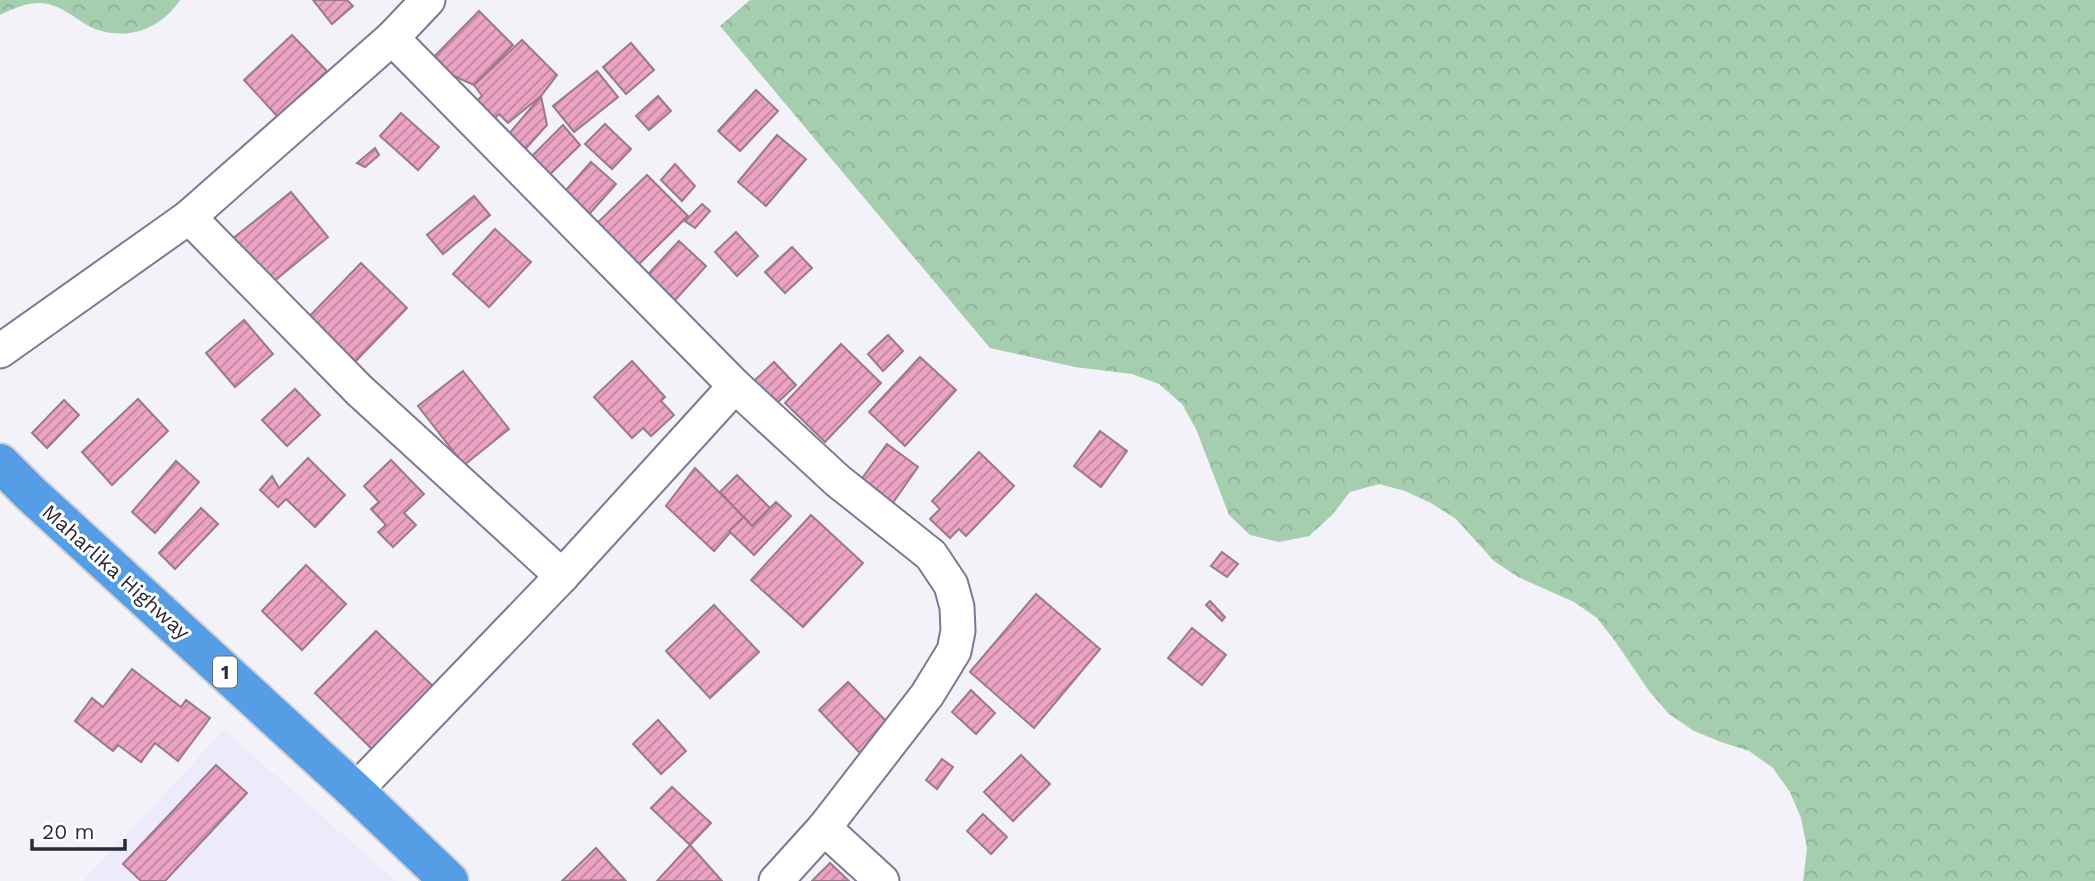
<svg xmlns="http://www.w3.org/2000/svg" width="2095" height="881" font-family="'Work Sans',sans-serif">
<style>
.built{fill:#edeafb}
.forest{fill:url(#forest-crowns)}
.building{fill:url(#building-hatch);stroke:#9c7988;stroke-width:2}
.lines{fill:none;stroke-linecap:round;stroke-linejoin:round}
.minor-casing{stroke:#7e7797;stroke-width:37}
.highway-casing{stroke:#d1d0d3;stroke-width:42}
.minor{stroke:#fff;stroke-width:33}
.highway{stroke:#559ee5;stroke-width:38}
.labels{text-anchor:middle;stroke-width:6;stroke-linejoin:round;paint-order:stroke}
.shield{fill:#fff;stroke:#6c6a74;stroke-width:2}
.shield-label{font-size:19px;font-weight:bold;fill:#2d2a38}
.street-label{font-size:21px;fill:#2d2a38;stroke:#fff}
</style>
<defs>
<pattern id="forest-crowns" width="20" height="18" patternUnits="userSpaceOnUse" patternTransform="scale(1.75)"><rect width="20" height="18" fill="#a5ceaf"/><path d="M2 6a3 3 0 1 1 6 0M12 15a3 3 0 1 1 6 0" fill="none" stroke="#8eb197"/></pattern>
<pattern id="building-hatch" width="6" height="6" patternUnits="userSpaceOnUse" patternTransform="scale(1.75)"><rect width="6" height="6" fill="#eca3c4"/><path d="M-1 1l2-2M0 6l6-6M5 7l2-2" fill="none" stroke="#c085a0"/></pattern>
</defs>
<rect width="100%" height="100%" fill="#f3f2f9"/>
<polygon class="built" points="224,730 396,881 83,881"/>
<g class="forest">
<path d="M0,0H180C161,29 128,41 95,29C78,22 62,4 41,3C28,2 12,9 0,15Z"/>
<polygon points="750,0 2095,0 2095,881 1803,881 1807,848 1801,818 1790,792 1773,768 1749,751 1721,742 1694,731 1669,714 1649,691 1615,641 1597,618 1574,602 1518,577 1494,561 1456,519 1431,503 1405,491 1379,484 1350,492 1332,515 1309,536 1279,542 1250,535 1229,515 1196,429 1182,404 1159,384 1132,374 1075,367 990,348 720,26"/>
</g>
<g class="building">
<polygon points="313,0 347,0 353,6 332,24"/>
<polygon points="479,11 513,45 474,85 427,64"/>
<polygon points="292,35 327,71 278,117 244,80"/>
<polygon points="522,40 557,75 541,96 508,123 499,114 491,122 473,104 482,96 474,85"/>
<polygon points="631,43 654,70 626,94 603,67"/>
<polygon points="597,71 618,97 574,132 553,106"/>
<polygon points="756,90 778,111 740,151 718,131"/>
<polygon points="541,96 547,125 520,155 502,142"/>
<polygon points="658,96 671,111 649,130 636,116"/>
<polygon points="401,113 439,147 418,170 380,136"/>
<polygon points="605,124 631,149 612,169 585,144"/>
<polygon points="563,125 580,145 542,182 524,164"/>
<polygon points="777,135 806,159 766,206 738,182"/>
<polygon points="375,148 379,155 365,167 357,163"/>
<polygon points="591,162 616,184 584,220 559,198"/>
<polygon points="675,164 695,186 682,201 661,180"/>
<polygon points="647,175 688,216 631,272 590,230"/>
<polygon points="291,192 328,237 268,286 231,240"/>
<polygon points="474,196 490,215 443,254 427,235"/>
<polygon points="702,204 710,211 695,228 685,221"/>
<polygon points="495,229 531,262 489,307 453,274"/>
<polygon points="736,232 758,256 737,276 715,252"/>
<polygon points="679,241 706,266 666,310 638,285"/>
<polygon points="792,247 812,268 785,293 765,272"/>
<polygon points="361,263 407,308 349,368 303,323"/>
<polygon points="244,320 273,354 235,387 206,353"/>
<polygon points="888,335 903,351 883,371 868,354"/>
<polygon points="841,344 881,383 825,442 785,403"/>
<polygon points="920,357 956,390 905,446 869,412"/>
<polygon points="632,361 665,397 661,401 674,415 651,436 643,428 632,438 594,397"/>
<polygon points="774,362 796,385 775,405 753,382"/>
<polygon points="463,371 509,429 464,465 418,406"/>
<polygon points="295,389 320,415 287,446 262,420"/>
<polygon points="138,399 168,431 112,485 82,452"/>
<polygon points="64,400 79,415 47,448 32,433"/>
<polygon points="1100,431 1127,451 1101,487 1074,466"/>
<polygon points="887,444 918,467 887,511 855,488"/>
<polygon points="979,452 1014,486 966,536 959,529 950,538 930,519 940,509 932,501"/>
<polygon points="308,458 345,495 315,527 286,499 278,507 260,490 272,476 279,488"/>
<polygon points="391,460 424,494 404,513 416,525 393,547 378,532 386,525 371,509 379,502 364,486"/>
<polygon points="176,461 199,482 155,533 132,512"/>
<polygon points="695,468 744,517 714,551 666,506"/>
<polygon points="737,475 770,508 752,526 720,492"/>
<polygon points="776,502 791,516 754,555 729,531 744,517 752,526"/>
<polygon points="201,508 218,524 175,569 159,553"/>
<polygon points="811,515 863,563 803,627 751,580"/>
<polygon points="1222,552 1238,564 1227,577 1211,566"/>
<polygon points="306,565 346,604 302,650 262,611"/>
<polygon points="1036,594 1100,649 1034,728 970,672"/>
<polygon points="1210,601 1225,617 1222,621 1206,605"/>
<polygon points="714,605 759,652 710,698 666,651"/>
<polygon points="1192,628 1226,655 1202,685 1168,658"/>
<polygon points="376,631 439,692 378,755 315,693"/>
<polygon points="132,669 181,707 186,700 210,718 178,761 155,743 141,762 118,745 113,751 75,721 92,698 103,707"/>
<polygon points="848,682 891,726 861,754 819,710"/>
<polygon points="971,690 995,713 976,734 952,712"/>
<polygon points="658,720 686,751 661,774 633,744"/>
<polygon points="1021,755 1050,784 1013,821 984,792"/>
<polygon points="942,759 953,767 937,789 926,780"/>
<polygon points="216,765 247,793 165,881 141,881 123,864"/>
<polygon points="672,787 711,823 690,845 651,808"/>
<polygon points="983,814 1007,837 991,854 967,831"/>
<polygon points="690,845 722,881 657,881"/>
<polygon points="596,848 625,880 562,881"/>
<polygon points="830,863 849,881 812,881"/>
</g>
<g class="lines">
<g class="minor-casing">
<g id="minor">
<polyline points="189,217 359,390 562,576"/>
<polyline points="0,351 189,217 392,38 428,0"/>
<polyline points="735,386 838,481 931,555 951,585 957,607 958,631 954,651 927,695 824,828 776,881"/>
<polyline points="355,791 562,576 735,386 392,38"/>
<polyline points="824,828 882,881"/>
</g>
</g>
<g class="highway-casing">
<polyline id="highway" points="0,463 30,493 355,791 449,881"/>
</g>
<use href="#minor" class="minor"/>
<use href="#highway" class="highway"/>
</g>
<g class="labels">
<rect class="shield" x="213" y="656.5" width="24" height="31" rx="5"/>
<g class="shield-label">
<text x="225" y="679">1</text>
</g>
<g class="street-label">
<text transform="translate(116 572) rotate(42)" y="7">Maharlika Highway</text>
</g>
</g>
<path d="M32 839v10h93v-10" fill="none" stroke="#2d2a38" stroke-width="3.5"/>
<text x="42" y="839" font-size="21" fill="#2d2a38" stroke="#ffffff" stroke-width="5" paint-order="stroke">20 m</text>
</svg>
